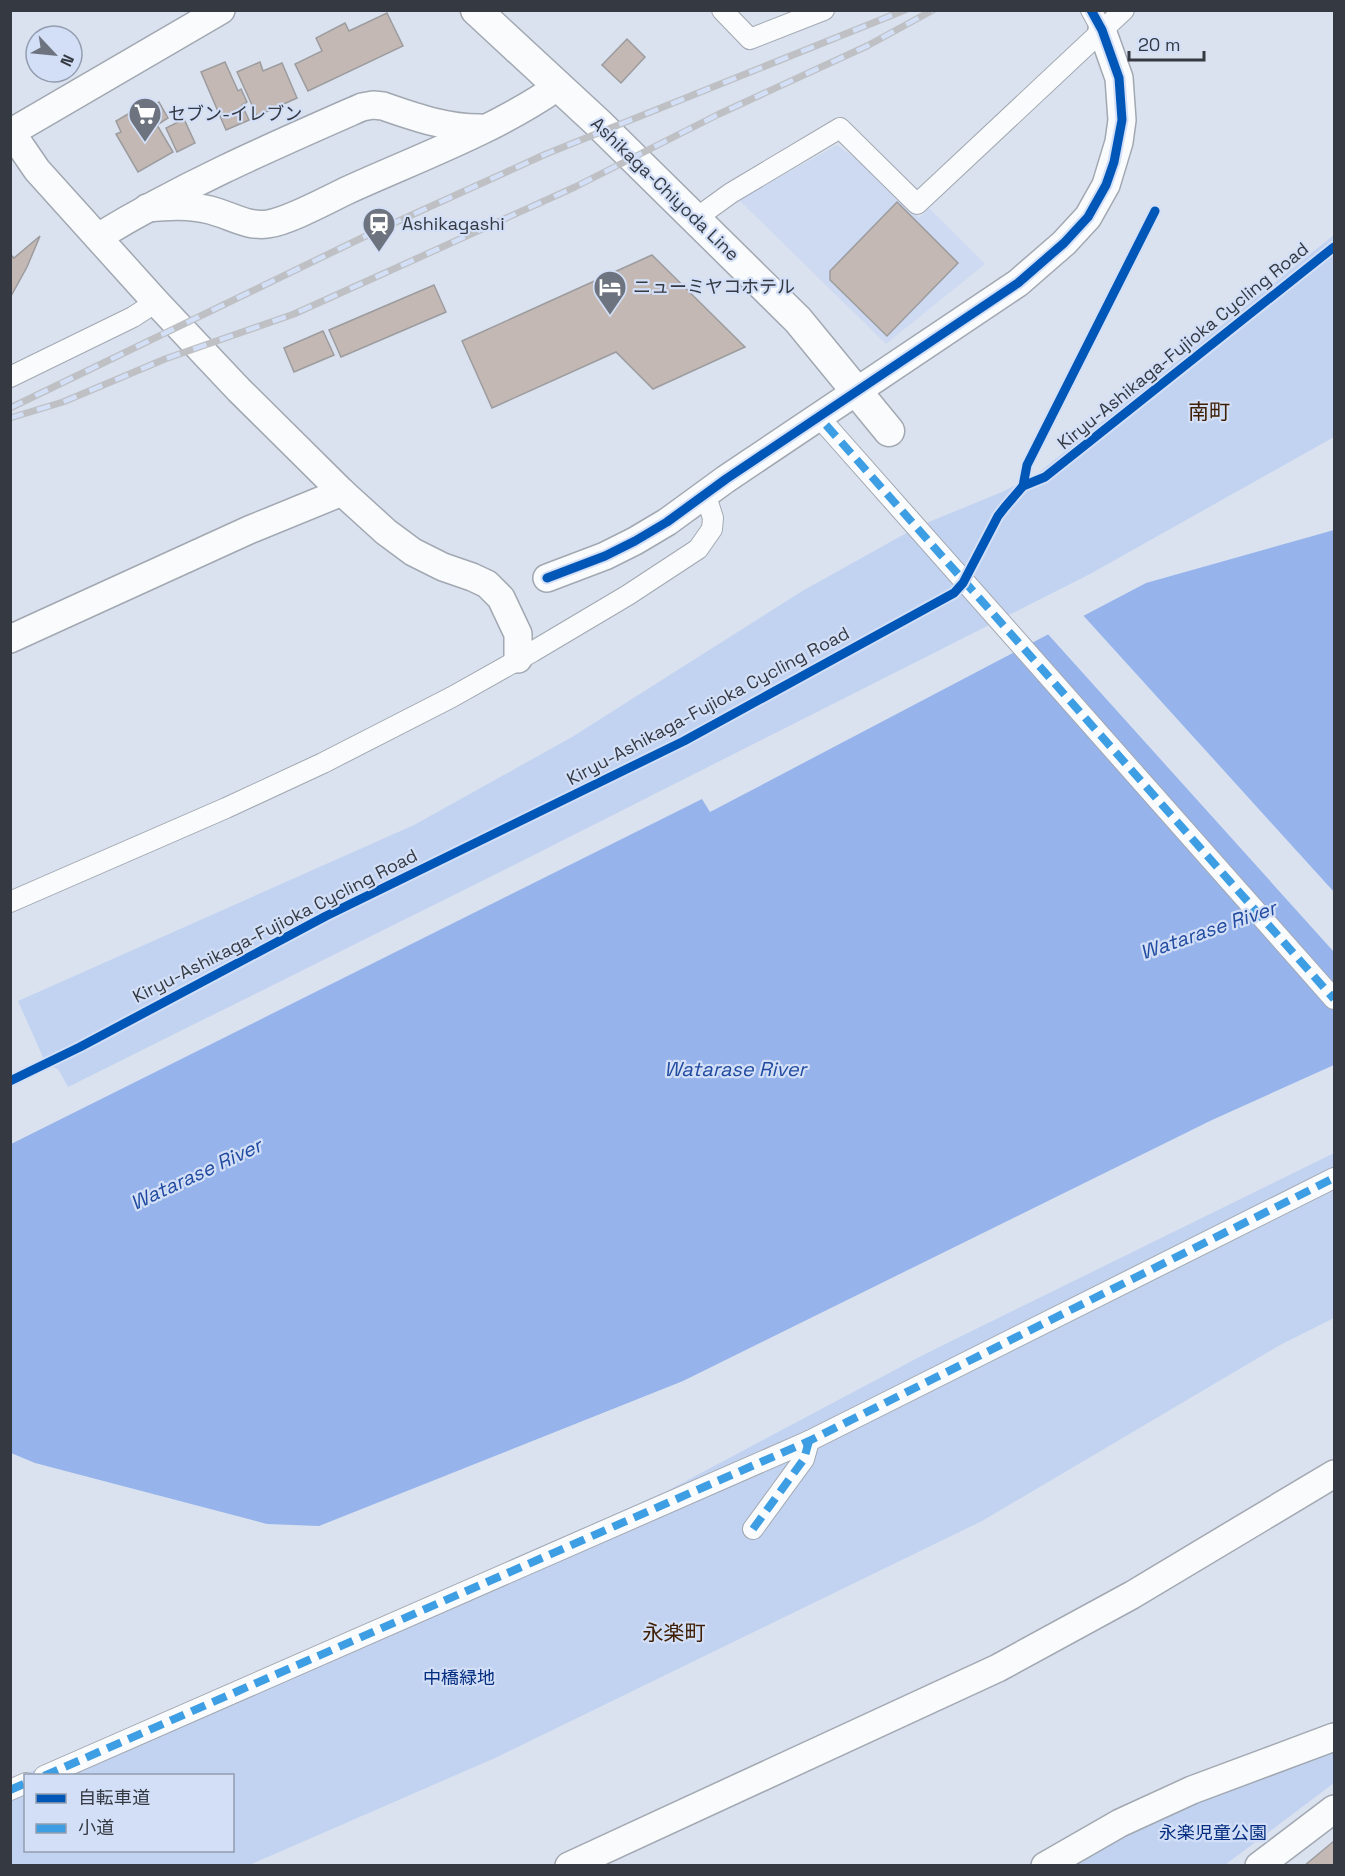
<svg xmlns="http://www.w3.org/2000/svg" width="1345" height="1876" font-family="'Space Grotesk','Noto Sans JP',sans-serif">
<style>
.built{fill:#cddaf1}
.green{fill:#c2d3f1;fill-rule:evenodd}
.water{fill:#96b4eb}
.pier{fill:#dae2ef}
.building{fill:#c3b8b3;stroke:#9c9c9f;stroke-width:1.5}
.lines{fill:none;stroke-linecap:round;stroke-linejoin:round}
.street-casing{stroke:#a2a8b1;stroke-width:22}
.secondary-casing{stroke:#a2a8b1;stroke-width:30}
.primary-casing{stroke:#a2a8b1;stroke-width:33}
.street{stroke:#f9fbfd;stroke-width:20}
.secondary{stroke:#f9fbfd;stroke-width:27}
.primary{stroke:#f9fbfd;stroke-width:30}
.rail-casing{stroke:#bec0c4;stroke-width:7}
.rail{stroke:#d2dff7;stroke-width:4.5;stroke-dasharray:14;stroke-linecap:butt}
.quiet{stroke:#3e9ee3;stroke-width:8;stroke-dasharray:15 8;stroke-linecap:butt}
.cycleway-casing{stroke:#d2dff7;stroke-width:13}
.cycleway{stroke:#0057b8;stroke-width:9}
.labels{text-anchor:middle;stroke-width:4.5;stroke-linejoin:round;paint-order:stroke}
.poi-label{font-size:18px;fill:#343942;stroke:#d2dff7;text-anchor:start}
.street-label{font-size:18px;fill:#343942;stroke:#d2dff7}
.park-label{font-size:18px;fill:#052e80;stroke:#d2dff7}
.water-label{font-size:20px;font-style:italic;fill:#214ba0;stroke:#d2dff7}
.quarter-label{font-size:21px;fill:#3f2006;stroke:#d2dff7}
</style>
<rect width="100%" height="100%" fill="#dae2ef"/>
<polygon class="built" points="837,145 859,161 919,218 929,208 985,264 886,344 739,200"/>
<g class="green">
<polygon points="1334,235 1334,437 1090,574 518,863 68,1087 58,1069 46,1064 18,1001 414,825 572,737 804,590 919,526 1002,492 1037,474"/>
<path d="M1334,1153V1318L1280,1345L982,1521L495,1758L247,1866L11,1865L10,1781L669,1490L923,1355ZM26,1776H232V1850H26Z"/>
<polygon points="1334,1752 1334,1783 1225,1865 1070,1866 1138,1825"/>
</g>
<polygon class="water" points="1334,530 1334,1065 1212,1120 683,1381 319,1526 267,1524 35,1463 11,1453 11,1144 702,799 710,812 1146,583"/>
<polygon class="pier" points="1081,613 1334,892 1334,952 1046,632"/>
<g class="building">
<polygon points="387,13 403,46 308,91 295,64 322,51 316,38 345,23 349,31"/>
<polygon points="627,39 645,57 621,83 602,65"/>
<polygon points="225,62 238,91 241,89 247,102 242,105 249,120 226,130 201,72"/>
<polygon points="260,62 263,71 282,63 297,98 257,116 237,72"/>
<polygon points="159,102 168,118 157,125 173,152 138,172 116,134 121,132 116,121 145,104 148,108"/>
<polygon points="184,119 195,143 177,152 166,128"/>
<polygon points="897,202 958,263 887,336 830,280 830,271"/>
<polygon points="40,236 27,267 10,298 10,254 14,258"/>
<polygon points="652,255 745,347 653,389 616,352 492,408 462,341"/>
<polygon points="434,285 446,312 341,357 329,330"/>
<polygon points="323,331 334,355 294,372 284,348"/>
<polygon points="1334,1841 1334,1866 1304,1866"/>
</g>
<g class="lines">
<g class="street-casing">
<g id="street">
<polyline points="722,10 750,39 824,10"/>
<polyline points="1091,10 1102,30"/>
<polyline points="695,219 731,193 840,128 917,204 1124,10"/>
<polyline points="10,377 133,317 156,302"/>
<polyline points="826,425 1334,999"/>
<polyline points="10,902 226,808 323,763 452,697 532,652 628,595 698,549 712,529 713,518 705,493"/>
<polyline points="753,1529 804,1459 809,1441"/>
<polyline points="44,1776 809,1441 1334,1178"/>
<polyline points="10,1790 26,1783"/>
</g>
</g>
<g class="secondary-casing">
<g id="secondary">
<polyline points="11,132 37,170 156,302 239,390 342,492 386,532 413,552 443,567 472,577 487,584 501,598 518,634 518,659"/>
<polyline points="10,133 221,10"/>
<path d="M147,208C169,206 189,205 210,210C230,215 247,227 268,224C289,221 327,200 348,190C416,159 496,130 557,87"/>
<path d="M98,237C183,185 271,147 362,107L373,105L383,106C415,117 445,128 480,128"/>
<polyline points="547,578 605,556 635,541 667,522 726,479 1018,283 1064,243 1088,217 1106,185 1119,142 1122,120 1119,78 1102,30"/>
<polyline points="10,639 249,530 342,492"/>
<polyline points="569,1866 998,1668 1132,1595 1334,1474"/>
<polyline points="1045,1866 1120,1823 1192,1790 1334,1737"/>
<polyline points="1259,1866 1334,1809"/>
</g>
</g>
<g class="primary-casing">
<polyline id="primary" points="476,10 597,122 798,320 889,431"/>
</g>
<use href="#street" class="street"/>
<use href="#secondary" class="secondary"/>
<use href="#primary" class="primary"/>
<g class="rail-casing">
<g id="rail">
<polyline points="10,408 372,233 546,154 905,10"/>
<polyline points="10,418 63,402 165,359 294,314 575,187 719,114 867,46 933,10"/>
</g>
</g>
<use href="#rail" class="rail"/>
<g class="quiet">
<polyline points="826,425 1334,999"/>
<polyline points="753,1529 804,1459 809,1441"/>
<polyline points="44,1776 809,1441 1334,1178"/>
<polyline points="10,1790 26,1783"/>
</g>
<g class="cycleway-casing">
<g id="cycleway">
<polyline points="1023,486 1027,465 1155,211"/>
<polyline points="547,578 605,556 635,541 667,522 726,479 1018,283 1064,243 1088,217 1106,185 1114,162 1122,120 1119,78 1102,30 1091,10"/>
<polyline points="10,1081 80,1047 326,916 684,741 954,593 963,583 998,516 1005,507 1023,486 1045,477 1334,247"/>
</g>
</g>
<use href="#cycleway" class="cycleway"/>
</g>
<defs>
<g id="supermarket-pin" transform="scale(1.725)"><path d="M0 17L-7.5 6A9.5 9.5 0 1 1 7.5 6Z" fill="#6e747f" stroke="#d2dff7"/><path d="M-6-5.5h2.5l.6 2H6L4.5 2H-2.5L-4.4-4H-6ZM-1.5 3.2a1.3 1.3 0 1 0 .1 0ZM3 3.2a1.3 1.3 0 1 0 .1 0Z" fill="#fff"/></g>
<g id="station-pin" transform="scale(1.725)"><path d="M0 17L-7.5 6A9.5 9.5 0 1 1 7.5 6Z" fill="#6e747f" stroke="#d2dff7"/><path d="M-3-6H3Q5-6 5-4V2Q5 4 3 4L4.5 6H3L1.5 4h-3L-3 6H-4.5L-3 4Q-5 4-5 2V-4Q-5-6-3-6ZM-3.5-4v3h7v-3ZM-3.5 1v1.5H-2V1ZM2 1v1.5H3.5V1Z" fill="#fff"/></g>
<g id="hotel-pin" transform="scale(1.725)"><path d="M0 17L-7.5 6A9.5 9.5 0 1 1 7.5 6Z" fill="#6e747f" stroke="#d2dff7"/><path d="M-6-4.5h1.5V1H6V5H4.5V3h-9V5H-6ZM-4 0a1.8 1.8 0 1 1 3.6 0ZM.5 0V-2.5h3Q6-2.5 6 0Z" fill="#fff"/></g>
</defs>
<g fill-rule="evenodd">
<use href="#supermarket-pin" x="145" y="114"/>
<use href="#station-pin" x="379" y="224"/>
<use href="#hotel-pin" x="610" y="287"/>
</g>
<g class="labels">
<g class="poi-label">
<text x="168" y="120">セブン-イレブン</text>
<text x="402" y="230">Ashikagashi</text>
<text x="633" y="293">ニューミヤコホテル</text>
</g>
<g class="street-label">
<text transform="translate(665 189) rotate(44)" y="6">Ashikaga-Chiyoda Line</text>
<text transform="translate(1183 346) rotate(-39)" y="6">Kiryu-Ashikaga-Fujioka Cycling Road</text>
<text transform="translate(708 706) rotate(-28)" y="6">Kiryu-Ashikaga-Fujioka Cycling Road</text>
<text transform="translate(275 926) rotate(-27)" y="6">Kiryu-Ashikaga-Fujioka Cycling Road</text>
</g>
<g class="park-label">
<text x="459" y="1684">中橋緑地</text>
<text x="1213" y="1839">永楽児童公園</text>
</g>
<g class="water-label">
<text transform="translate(1208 930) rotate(-19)" y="7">Watarase River</text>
<text x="735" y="1076">Watarase River</text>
<text transform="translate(196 1174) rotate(-25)" y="7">Watarase River</text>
</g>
<g class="quarter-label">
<text x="1209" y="419">南町</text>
<text x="674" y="1640">永楽町</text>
</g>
</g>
<rect width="1345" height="1876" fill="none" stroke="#343942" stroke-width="24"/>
<rect x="24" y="1774" width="210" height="78" fill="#d2dff7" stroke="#939daf" stroke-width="1.5"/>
<rect x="36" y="1794" width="30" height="9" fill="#0057b8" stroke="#939daf" stroke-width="1.5"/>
<text x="78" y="1804" font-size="18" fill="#343942">自転車道</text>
<rect x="36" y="1824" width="30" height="9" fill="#3e9ee3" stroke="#939daf" stroke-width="1.5"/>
<text x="78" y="1834" font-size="18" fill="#343942">小道</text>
<g transform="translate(54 54) rotate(116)"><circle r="28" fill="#d2dff7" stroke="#939daf" stroke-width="1.5"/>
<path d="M0-4.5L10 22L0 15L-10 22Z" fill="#6e747f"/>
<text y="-9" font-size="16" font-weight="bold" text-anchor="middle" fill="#343942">N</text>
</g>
<path d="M1129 51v9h75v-9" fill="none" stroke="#343942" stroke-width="3"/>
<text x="1138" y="51" font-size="18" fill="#343942" stroke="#d2dff7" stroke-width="4.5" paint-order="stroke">20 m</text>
</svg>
